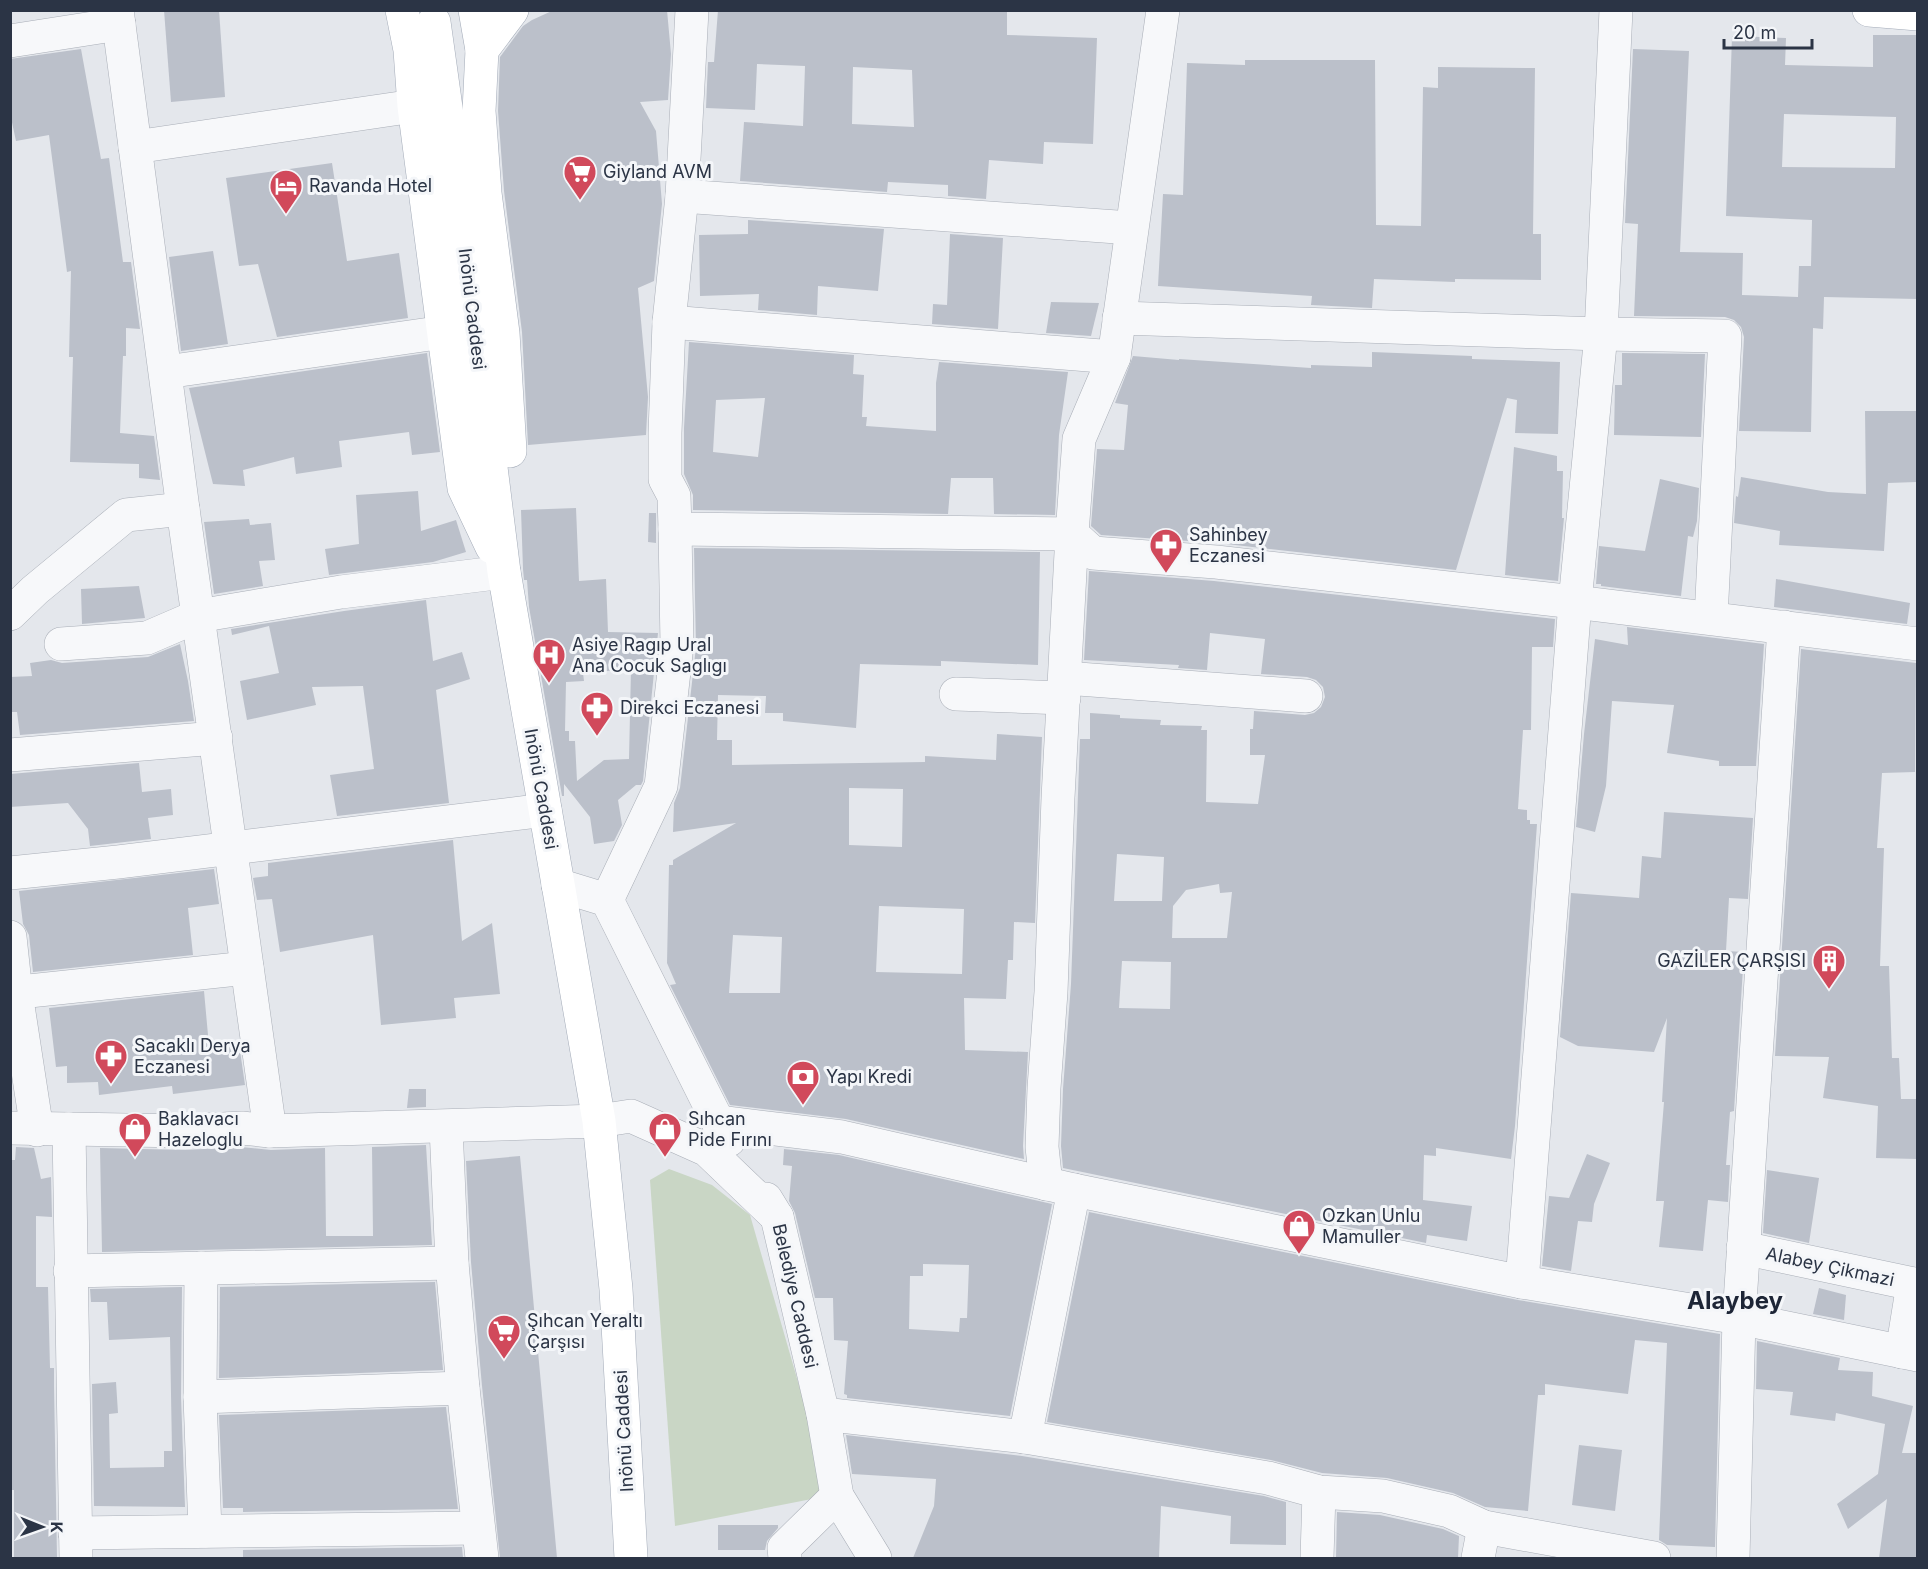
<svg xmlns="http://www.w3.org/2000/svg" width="1928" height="1569" font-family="Inter,sans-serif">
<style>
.green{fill:#c9d6c5}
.building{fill:#bbc0ca;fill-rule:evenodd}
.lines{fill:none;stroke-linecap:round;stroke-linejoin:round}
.minor-casing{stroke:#a9aeb7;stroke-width:34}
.major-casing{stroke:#a3abb8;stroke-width:34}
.minor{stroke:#f7f8fa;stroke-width:33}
.major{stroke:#fff;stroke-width:33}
.labels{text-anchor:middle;stroke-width:6;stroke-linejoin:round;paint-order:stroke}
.poi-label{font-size:18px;fill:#2b3445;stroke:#f4f6f9;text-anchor:start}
.street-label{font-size:18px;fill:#2b3445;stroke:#f4f6f9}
.district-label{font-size:24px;font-weight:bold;fill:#1d2536;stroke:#f4f6f9}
</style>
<rect width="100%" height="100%" fill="#e4e7ec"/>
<polygon class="green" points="669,1169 712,1185 750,1215 817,1448 827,1496 675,1526 650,1180"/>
<g class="building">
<polygon points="164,10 219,10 225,97 171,102"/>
<polygon points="554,10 667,10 671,54 668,100 640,102 656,131 662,204 654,281 638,288 648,397 646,435 528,445 522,332 504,191 498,111 500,57 523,26 532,20"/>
<path d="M718,10H1007V35L1097,38L1093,144L1044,142L1043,164L989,160L986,199L948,196V185L888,182L887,192L740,181L744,122L803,126L805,66L757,64L755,110L706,108L708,62H714ZM853,67L912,70L914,127L852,124Z"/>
<path d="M1873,35H1917V299L1824,297L1823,329L1813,328L1811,432L1739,431L1744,337L1741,327L1734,320L1725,317L1634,316L1638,224L1625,223L1633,49L1689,51L1680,252L1743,253L1742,295L1798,297L1799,266H1811L1812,220L1726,216L1732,36L1786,38L1785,65L1873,67ZM1784,114L1896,117L1895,168L1782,167Z"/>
<polygon points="81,49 101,159 109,158 123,262 131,262 140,329 126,328 126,356 123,356 120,433 154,436 160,480 139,478 139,464 70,462 73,357 69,357 71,271 67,272 49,135 16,141 10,113 10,59"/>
<polygon points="1245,60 1375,60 1376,225 1421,226 1423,87 1438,88 1438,67 1535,68 1533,234 1541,234 1541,280 1455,279 1455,282 1374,279 1372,308 1311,305 1312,296 1158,286 1163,194 1183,195 1187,63 1245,65"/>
<polygon points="332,163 347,261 399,253 408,318 277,337 258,264 239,266 226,178"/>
<polygon points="748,220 884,229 878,291 818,286 817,315 758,310 759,294 700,296 699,235 748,234"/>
<polygon points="950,234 1003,238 998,329 932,324 933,304 947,305"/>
<polygon points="213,251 228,344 181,351 169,257"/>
<polygon points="1051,302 1099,303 1091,336 1046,333"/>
<path d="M689,342L854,355L853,374L864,375L862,417H867L866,426L936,431V383L939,362L1068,372L1059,435L1055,515L994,514L993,478H951L948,514L693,510V495L684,474V428ZM765,398L758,457L713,452L716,400Z"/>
<polygon points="1372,352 1472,356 1472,359 1560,362 1558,434 1515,433 1517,400 1507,398 1456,570 1218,543 1101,535 1091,526 1097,449 1124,450 1128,405 1115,403 1133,356 1179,360 1179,359 1311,368 1311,365 1372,367"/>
<polygon points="427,353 440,452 412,455 409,432 339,441 342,467 296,474 294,457 243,470 245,486 213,484 189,388"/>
<polygon points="1622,353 1705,354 1701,437 1614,435 1615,385 1622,385"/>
<polygon points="1865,411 1917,411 1917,482 1888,483 1884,551 1779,545 1780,531 1734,523 1736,496 1738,497 1741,477 1828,492 1866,494"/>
<polygon points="1514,447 1557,456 1557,471 1563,471 1562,518 1564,518 1558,581 1505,575"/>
<polygon points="1660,479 1699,488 1697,521 1693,537 1688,536 1681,596 1601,586 1601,584 1596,584 1599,546 1645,551"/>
<polygon points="418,491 421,531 456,520 466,552 433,562 329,575 325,549 359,544 356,495"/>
<path d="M576,508L579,581L606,579L608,632L658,633L643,781L641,785H636L618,800L622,825L614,841L594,844L590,817L564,784V796H562L529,607L527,580H524L523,569L521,510ZM631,669L629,759L604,760L577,781L575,741H569V731H565L566,682L584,681L583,673Z"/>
<polygon points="649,513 656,513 656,543 648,542"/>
<polygon points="249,519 250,525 271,523 275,560 259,561 263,586 214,594 204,522"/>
<path d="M694,548L1040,552L1038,665L941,661V666L860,664L856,728L783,721V713H765L766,696L718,695L717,740H732V765L925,762V756L996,760L997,734L1042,737L1035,923L1014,922L1013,960H1008L1006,999L964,998L965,1050L1028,1052L1023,1146L1024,1159L846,1119L730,1105L670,985L676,984L667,963L669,865H673V860L736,823L673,832L674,803L680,788L696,647ZM849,788L903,789L902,847L849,845ZM879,906L964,909L962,974L876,972ZM733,935L782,937L780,993H729Z"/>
<path d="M1089,571L1214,581L1555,619L1553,647H1532L1531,730H1523L1518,809L1527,810V820H1530V824H1537L1515,1126L1511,1159L1436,1148V1156L1424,1155L1423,1200L1472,1206L1467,1241L1427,1235L1426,1243L1063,1168L1061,1146L1063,1089L1071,984L1080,739H1090V713L1120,715V718L1161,720L1160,725L1202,726L1201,730H1207L1206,802L1258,804L1265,755H1250V729H1253L1254,711L1305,715L1314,713L1321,707L1325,697L1323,687L1316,680L1307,677L1261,674L1265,639L1210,633L1207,670L1178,668L1179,665L1084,660ZM1117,854L1164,857L1162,901H1114ZM1219,884L1220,893L1232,892L1227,938H1172L1173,906L1186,890ZM1122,961L1171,962L1170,1009L1119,1008Z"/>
<polygon points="1776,579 1910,603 1907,624 1774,607"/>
<polygon points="139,586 145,618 82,624 81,589"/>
<polygon points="426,600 433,661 462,652 470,679 436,690 449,803 337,816 330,775 374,769 363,686 312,687 316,705 247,720 240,681 279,673 269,626 232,635 231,629 344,611"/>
<polygon points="1627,627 1764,644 1756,766 1719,766 1719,761 1667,753 1674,705 1612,701 1606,786 1595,832 1576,827 1584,734 1595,639 1628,645"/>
<polygon points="180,644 188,681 194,721 20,735 17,712 10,712 10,677 32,676 30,663 51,660 62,663 148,657"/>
<polygon points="1801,649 1916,663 1915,772 1882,773 1877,848 1884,848 1880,966 1889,966 1892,1058 1899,1058 1901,1099 1917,1099 1917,1159 1876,1158 1878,1106 1823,1098 1829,1057 1775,1056"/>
<polygon points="139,763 142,792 171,789 173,815 148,818 151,839 90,846 88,829 68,803 10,807 10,774"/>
<polygon points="1664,812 1753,818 1748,899 1729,898 1726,951 1744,952 1734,1111 1730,1112 1726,1165 1730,1165 1728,1202 1708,1200 1703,1251 1659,1247 1664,1201 1656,1201 1664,1102 1662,1102 1667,1018 1654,1052 1578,1046 1560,1037 1571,893 1639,898 1642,856 1661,858"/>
<polygon points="453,840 462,941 492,923 500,994 454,998 456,1018 381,1025 373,935 280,952 272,899 257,900 253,878 268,876 268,863"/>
<polygon points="214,869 219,904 188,908 193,955 33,972 29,935 23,924 19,891"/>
<polygon points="204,991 209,1046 239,1044 245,1085 173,1094 172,1086 99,1095 98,1082 67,1083 67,1066 56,1067 49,1008"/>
<polygon points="409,1089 426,1089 426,1107 407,1108"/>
<polygon points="426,1145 432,1245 102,1252 100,1148 185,1150 241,1147 271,1150 325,1148 326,1236 373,1236 372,1147"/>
<polygon points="16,1147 34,1148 41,1179 51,1177 52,1217 36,1216 36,1287 48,1287 50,1368 54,1368 54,1386 57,1558 14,1558 14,1490 12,1490 10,1456 10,1160 15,1160"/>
<path d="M784,1149L839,1155L1052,1204L1010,1416L847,1398V1395L844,1394L848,1341L834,1340L833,1298H815L795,1213L789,1201L792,1166L783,1165ZM923,1264L969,1265L967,1318H960L959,1332L909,1329L910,1276H923Z"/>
<polygon points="1587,1154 1610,1163 1594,1204 1592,1222 1578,1221 1571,1271 1542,1266 1549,1196 1569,1198"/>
<polygon points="520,1156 557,1558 500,1558 482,1386 471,1262 466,1161"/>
<polygon points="1767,1170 1819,1178 1809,1243 1763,1233"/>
<polygon points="1089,1212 1518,1300 1720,1334 1715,1547 1667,1545 1659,1540 1667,1343 1635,1340 1628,1394 1545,1384 1545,1395 1538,1395 1528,1511 1485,1507 1453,1493 1387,1478 1322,1473 1271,1460 1047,1422"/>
<polygon points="435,1282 443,1370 219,1378 220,1287"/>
<polygon points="182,1287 181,1397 185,1507 94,1506 92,1384 116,1382 118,1413 109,1414 110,1468 164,1467 164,1451 172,1451 170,1337 109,1340 107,1302 91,1302 90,1289"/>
<polygon points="1819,1288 1846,1295 1844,1320 1813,1314"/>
<polygon points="1757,1341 1840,1358 1838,1370 1873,1372 1872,1396 1913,1406 1902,1453 1917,1453 1917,1558 1879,1558 1887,1499 1848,1529 1837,1504 1878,1474 1885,1424 1836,1413 1835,1421 1790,1415 1793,1392 1756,1389"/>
<polygon points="446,1407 458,1509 243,1512 243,1508 223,1508 219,1415"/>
<polygon points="846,1435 1022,1456 1264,1496 1286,1502 1286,1545 1230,1544 1231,1516 1161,1506 1159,1558 913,1558 934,1506 936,1479 852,1474"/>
<polygon points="1579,1445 1622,1450 1615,1511 1572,1505"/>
<polygon points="1337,1512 1380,1515 1443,1529 1459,1536 1458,1558 1336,1558"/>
<polygon points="718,1525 778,1525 778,1528 767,1541 765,1550 718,1550"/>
<polygon points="462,1547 463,1558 243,1558 243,1550"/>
</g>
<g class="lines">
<g class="minor-casing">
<g id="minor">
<polyline points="117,10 183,509 270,1131"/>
<polyline points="10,41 119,24"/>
<polyline points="135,147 414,106"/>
<polyline points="682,196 1131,228"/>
<polyline points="1119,318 1601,334 1725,336 1711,618"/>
<polyline points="669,322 1114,357"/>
<polyline points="166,372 444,332"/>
<polyline points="675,529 1072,534 1093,553 1216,562 1575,602 1918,644"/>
<polyline points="10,614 35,590 126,515 183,509"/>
<polyline points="61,644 147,638 198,616 341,592 504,572"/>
<polyline points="1065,678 1306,696"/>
<polyline points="956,694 1064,698"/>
<polyline points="10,755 216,738"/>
<polyline points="10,873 118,862 545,810"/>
<polyline points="558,885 607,900 718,1122 729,1140"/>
<polyline points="607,900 661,786 677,645 675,529 674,496 665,479 665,433 669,322 682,196 692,10"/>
<polyline points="10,937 16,993 37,1130"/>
<polyline points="10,993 247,968"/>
<polyline points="718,1122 842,1137 1074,1190 1522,1282 1739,1318 1918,1355"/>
<polyline points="446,1127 452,1263 463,1388 482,1558"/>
<polyline points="10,1128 185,1131 242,1128 270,1131 599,1121 631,1116 707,1150 777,1217"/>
<polyline points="69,1129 76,1558"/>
<polyline points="1046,1184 1042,1147 1044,1088 1051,992 1058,798 1072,534 1079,439 1114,357 1163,10"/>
<polyline points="766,1199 777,1217 823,1414 837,1496 875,1558"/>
<polyline points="1743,1248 1918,1285"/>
<polyline points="201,1268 200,1397 205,1531"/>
<polyline points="70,1271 452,1263"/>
<polyline points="1522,1282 1575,602 1601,334 1616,10"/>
<polyline points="1902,1352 1913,1284"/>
<polyline points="200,1397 463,1388"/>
<polyline points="823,1414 1025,1437 1268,1478 1319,1492 1383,1496 1449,1511 1484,1527 1654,1558"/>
<polyline points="1025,1437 1074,1190"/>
<polyline points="75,1533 478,1528"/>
<polyline points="785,1558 784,1548 837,1496"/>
<polyline points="1317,1558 1319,1492"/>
<polyline points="1478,1558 1484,1527"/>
<polyline points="1733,1558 1739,1318 1784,627"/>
</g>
</g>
<g class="major-casing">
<g id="major">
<polyline points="402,10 410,50 414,106 464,488 492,547"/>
<polyline points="475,10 482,50"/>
<polyline points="1869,10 1918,14"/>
<polyline points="434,22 448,122 504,572 599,1121 616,1289 631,1558"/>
<polyline points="510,451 503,333 485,193 479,111 482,50 512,10"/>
</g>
</g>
<use href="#minor" class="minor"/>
<use href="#major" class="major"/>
</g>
<defs>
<g id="supermarket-pin" transform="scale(1.725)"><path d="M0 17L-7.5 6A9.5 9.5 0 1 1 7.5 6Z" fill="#d1495b" stroke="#f4f6f9"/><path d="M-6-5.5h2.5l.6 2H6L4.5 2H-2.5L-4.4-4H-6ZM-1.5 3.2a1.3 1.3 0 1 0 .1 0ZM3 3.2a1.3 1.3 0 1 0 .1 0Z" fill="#fff"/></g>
<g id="hotel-pin" transform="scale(1.725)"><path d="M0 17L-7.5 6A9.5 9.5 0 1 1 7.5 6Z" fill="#d1495b" stroke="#f4f6f9"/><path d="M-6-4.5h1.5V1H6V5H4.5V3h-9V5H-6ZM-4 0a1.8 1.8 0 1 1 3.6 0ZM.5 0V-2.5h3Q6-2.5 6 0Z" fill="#fff"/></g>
<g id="pharmacy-pin" transform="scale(1.725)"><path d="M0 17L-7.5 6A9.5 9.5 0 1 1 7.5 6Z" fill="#d1495b" stroke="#f4f6f9"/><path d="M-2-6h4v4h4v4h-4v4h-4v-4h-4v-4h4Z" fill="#fff"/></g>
<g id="hospital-pin" transform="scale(1.725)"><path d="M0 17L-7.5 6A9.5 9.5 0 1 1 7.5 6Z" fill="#d1495b" stroke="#f4f6f9"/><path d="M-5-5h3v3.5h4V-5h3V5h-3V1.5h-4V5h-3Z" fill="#fff"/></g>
<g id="building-pin" transform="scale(1.725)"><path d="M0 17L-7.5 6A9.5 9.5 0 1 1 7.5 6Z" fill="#d1495b" stroke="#f4f6f9"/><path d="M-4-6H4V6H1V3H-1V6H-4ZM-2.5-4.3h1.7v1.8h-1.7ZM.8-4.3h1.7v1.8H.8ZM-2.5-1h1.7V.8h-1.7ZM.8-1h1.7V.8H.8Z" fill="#fff"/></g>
<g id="bank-pin" transform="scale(1.725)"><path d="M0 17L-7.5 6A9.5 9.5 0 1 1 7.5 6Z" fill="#d1495b" stroke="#f4f6f9"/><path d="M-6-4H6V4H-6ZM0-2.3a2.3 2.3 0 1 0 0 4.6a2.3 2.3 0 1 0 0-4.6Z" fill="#fff"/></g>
<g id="shop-pin" transform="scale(1.725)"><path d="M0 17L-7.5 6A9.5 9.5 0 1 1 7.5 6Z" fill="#d1495b" stroke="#f4f6f9"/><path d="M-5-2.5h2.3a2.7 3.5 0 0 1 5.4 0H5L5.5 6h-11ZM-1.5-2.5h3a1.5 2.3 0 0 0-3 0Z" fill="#fff"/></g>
</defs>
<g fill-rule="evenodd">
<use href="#supermarket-pin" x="580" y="172"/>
<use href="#hotel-pin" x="286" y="186"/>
<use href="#pharmacy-pin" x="1166" y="545"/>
<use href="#hospital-pin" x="549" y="655"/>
<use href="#pharmacy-pin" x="597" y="708"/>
<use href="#building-pin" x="1829" y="961"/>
<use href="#pharmacy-pin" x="111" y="1056"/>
<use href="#bank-pin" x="803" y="1077"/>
<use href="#shop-pin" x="135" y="1129"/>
<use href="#shop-pin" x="665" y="1129"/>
<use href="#shop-pin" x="1299" y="1226"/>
<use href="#supermarket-pin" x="504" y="1331"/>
</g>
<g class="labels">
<g class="poi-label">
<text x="603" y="178">Giyland AVM</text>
<text x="309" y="192">Ravanda Hotel</text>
<text x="1189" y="541">Sahinbey<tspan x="1189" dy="21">Eczanesi</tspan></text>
<text x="572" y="651">Asiye Ragıp Ural<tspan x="572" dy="21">Ana Cocuk Saglıgı</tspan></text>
<text x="620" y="714">Direkci Eczanesi</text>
<text x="1806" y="967" text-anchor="end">GAZİLER ÇARŞISI</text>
<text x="134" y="1052">Sacaklı Derya<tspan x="134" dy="21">Eczanesi</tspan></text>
<text x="826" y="1083">Yapı Kredi</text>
<text x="158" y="1125">Baklavacı<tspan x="158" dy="21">Hazeloglu</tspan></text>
<text x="688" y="1125">Sıhcan<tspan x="688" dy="21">Pide Fırını</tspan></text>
<text x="1322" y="1222">Ozkan Unlu<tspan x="1322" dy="21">Mamuller</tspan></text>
<text x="527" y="1327">Şıhcan Yeraltı<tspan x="527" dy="21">Çarşısı</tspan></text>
</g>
<g class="street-label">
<text transform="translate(472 309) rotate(83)" y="6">Inönü Caddesi</text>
<text transform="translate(541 789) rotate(80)" y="6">Inönü Caddesi</text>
<text transform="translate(1830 1267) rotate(12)" y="6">Alabey Çikmazi</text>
<text transform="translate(795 1296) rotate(77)" y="6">Belediye Caddesi</text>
<text transform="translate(624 1431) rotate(-93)" y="6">Inönü Caddesi</text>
</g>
<g class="district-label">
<text x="1735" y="1309">Alaybey</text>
</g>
</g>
<rect width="1928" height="1569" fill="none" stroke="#2b3445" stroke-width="24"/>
<g transform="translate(42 1527) rotate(91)" stroke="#f4f6f9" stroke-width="4.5" paint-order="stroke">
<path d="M0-4.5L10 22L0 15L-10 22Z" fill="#2b3445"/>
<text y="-9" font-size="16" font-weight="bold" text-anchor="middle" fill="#2b3445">K</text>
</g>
<path d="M1724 39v9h88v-9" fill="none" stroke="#2b3445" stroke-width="3"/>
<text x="1733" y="39" font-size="18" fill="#2b3445" stroke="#f4f6f9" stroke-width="4.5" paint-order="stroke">20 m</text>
</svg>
